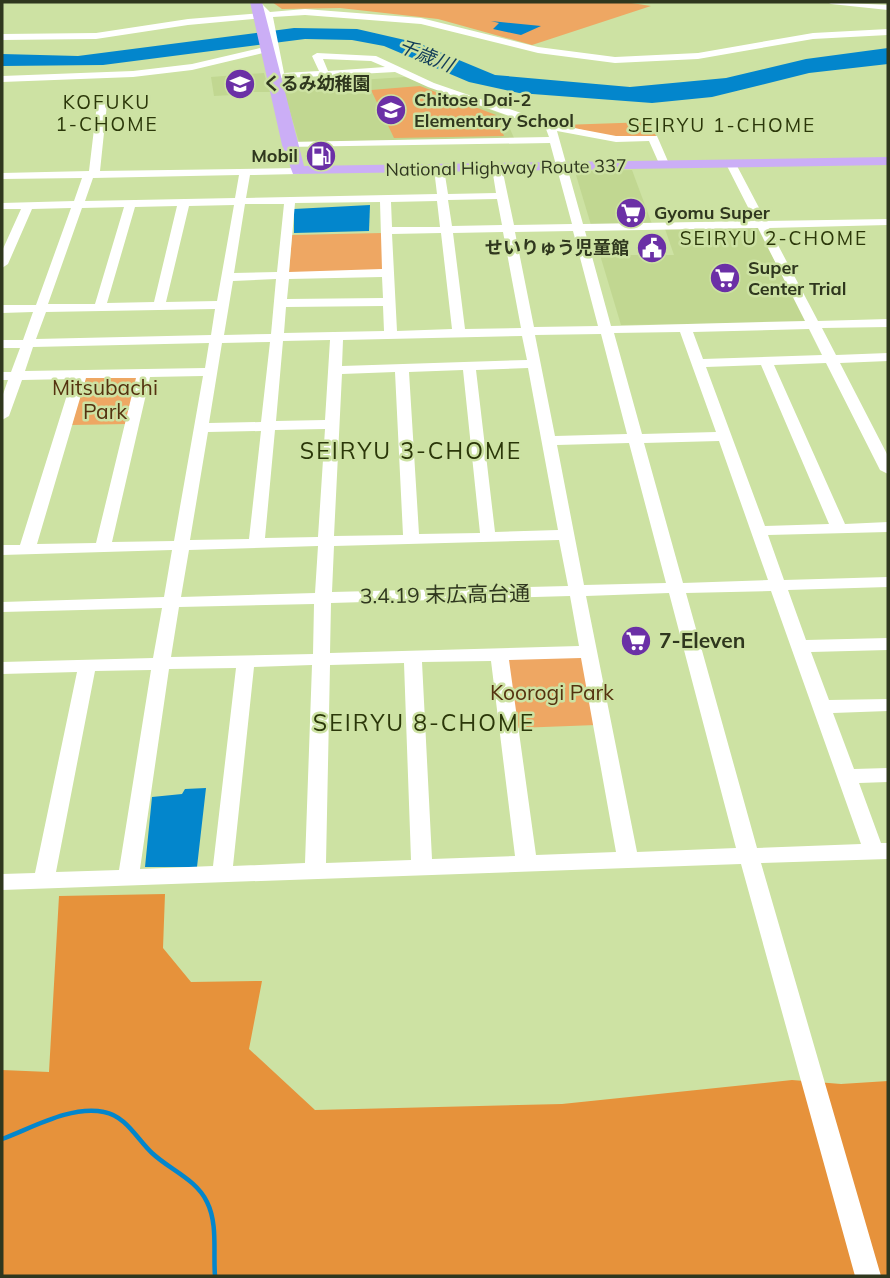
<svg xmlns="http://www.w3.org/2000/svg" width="890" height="1278" font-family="Mulish,'Noto Sans JP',sans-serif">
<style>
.built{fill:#c1d791}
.green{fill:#eea763}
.forest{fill:#e6923b}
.water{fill:#0386cc}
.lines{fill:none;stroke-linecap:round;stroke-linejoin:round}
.stream{stroke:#0386cc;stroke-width:4.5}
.minor{fill:#fff;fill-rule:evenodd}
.highway{fill:#cbaef6;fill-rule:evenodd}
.labels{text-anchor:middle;stroke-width:5;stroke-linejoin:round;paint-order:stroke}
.far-poi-label{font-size:18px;font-weight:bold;fill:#2f371e;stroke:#cde2a3;text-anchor:start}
.far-street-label{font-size:18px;fill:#2f371e;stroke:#cde2a3}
.far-water-label{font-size:19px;font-style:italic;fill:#113c59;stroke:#cde2a3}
.far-neighbourhood-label{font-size:19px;letter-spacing:2px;fill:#2b3709;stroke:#cde2a3}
.park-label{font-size:21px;fill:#54320f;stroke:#cde2a3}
.street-label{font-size:21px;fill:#2f371e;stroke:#cde2a3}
.poi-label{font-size:21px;font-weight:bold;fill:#2f371e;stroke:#cde2a3;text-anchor:start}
.neighbourhood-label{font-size:23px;letter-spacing:2px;fill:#2b3709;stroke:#cde2a3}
</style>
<rect width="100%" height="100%" fill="#cde2a3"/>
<g class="built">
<polygon points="264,73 270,92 237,92 233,95 214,96 211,77"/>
<polygon points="405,77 504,115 514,138 299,142 282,85"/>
<polygon points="632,170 652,224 591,225 576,175 588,171"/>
<polygon points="757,227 807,322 621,325 600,255 674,255 665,229"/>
</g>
<g class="green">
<polygon points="272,2 625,2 651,6 532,45 438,19 340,8 282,9"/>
<polygon points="420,86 496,115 504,136 394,138 371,90"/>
<polygon points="649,122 656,136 616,138 562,125"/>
<polygon points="382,233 383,271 289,273 292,235"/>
<polygon points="137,376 127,424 72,425 85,377"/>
<polygon points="583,657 596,725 517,728 508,659"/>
</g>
<polygon class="forest" points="165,894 163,948 191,982 262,981 249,1049 315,1110 562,1104 792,1080 841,1084 888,1081 888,1276 2,1276 2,1070 49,1072 59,896"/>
<g class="water">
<polygon points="491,21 541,26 521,35 493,29 499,23"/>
<polygon points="294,28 357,29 418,43 495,75 630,87 726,78 806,59 888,48 888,64 809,73 712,97 652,103 519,93 469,82 384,46 352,40 305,39 103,65 2,66 2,54 78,56"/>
<polygon points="370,205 369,231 294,233 294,209"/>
<polygon points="206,788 197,867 145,867 152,797 182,794 185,789"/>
</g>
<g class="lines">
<path class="stream" d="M2,1139C32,1128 71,1105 104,1112C126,1116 137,1139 152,1153C170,1170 196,1179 207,1202C218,1224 213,1252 215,1276"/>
<g class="minor">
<path d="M252,2H260L270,12L305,9L421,18L538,47L615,57L698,53L813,33L888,29V35L813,39L698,59L615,63L538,53L421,24L305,15L273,17L284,73L319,71L312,56L317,53L376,56L434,83L553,124L616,136H657L670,166L669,168H661L649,141L616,142L557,131L583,224L755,221L726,164L731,161L736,164L766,221L888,219V225L769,228L818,321L888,319V327L822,328L836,355L888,353V361L840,363L888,456V474L880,470L826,363L774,365L845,524L888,522V532L768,535L784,580L888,577V587L788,590L806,640L888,638V650L811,652L829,700L888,699V711L833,713L854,769L888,768V782L859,783L881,843H888V859L761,863L881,1276H855L741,864L2,890V874L35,873L77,672L2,674V662L153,658L162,608L2,612V602L164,597L172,550L2,555V545H20L72,379L22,380L9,416L2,420V397L8,380H2V372H11L20,348H2V340H23L33,312L2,313V305H36L71,208L32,209L8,264L2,268V251L21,209H2V203L74,201L82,178L2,179V173L89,171L97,104L102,101L107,104L100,171L298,168L303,171L298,174L250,175L246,198L437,194L434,169L439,166L444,169L448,194L496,193L492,168L497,165L502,168L514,225L572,224L550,143L285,147V143L289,142L549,137L546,129L428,87L395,72L269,79L271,72L275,71L264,18L188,25L96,39L2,40V34L96,33L188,19L262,13ZM323,59L371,61L385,67L328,71ZM239,175L235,198L85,201L93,178ZM497,199L502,225L452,226L448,200ZM437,201L440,227H392L391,202ZM380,202L382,269L289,272L295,203ZM245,204H284L277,272L234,273ZM234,205L217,301L166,302L189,206ZM177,206L154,302L107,303L135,207ZM124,207L95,304H48L82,208ZM758,228L805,321L611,326L585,231ZM573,231L598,326L534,327L515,232ZM503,232L521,328L465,329L453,233ZM441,233L452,329L397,331L392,234ZM382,277L383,298L287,299L289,279ZM276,279L271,334L224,335L233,281ZM383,306L384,331L284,333L286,307ZM215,309L211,335L36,339L46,312ZM809,329L822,355L703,359L693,332ZM680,332L716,432L642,434L614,333ZM601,334L627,434L555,436L535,335ZM522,336L527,360L342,366L343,340ZM330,340L325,420L276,421L283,341ZM270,342L261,422L209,423L222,343ZM209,343L205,368L25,371L33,347ZM761,365L829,524L765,526L706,367ZM528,368L558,530L495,532L476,370ZM463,370L480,533L419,534L409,372ZM395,372L403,535L334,536L342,374ZM203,376L174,541L112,542L150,377ZM86,378H136L96,543L37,544ZM325,429L318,537L265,538L275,430ZM261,431L249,539L190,540L208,432ZM719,441L768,580L683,583L644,443ZM629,443L666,583L584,585L557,445ZM559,540L568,586L332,592L334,546ZM318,546L315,593L181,597L189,550ZM771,591L861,844L757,848L686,593ZM669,593L736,848L637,852L586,596ZM570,596L579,646L330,653L331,603ZM314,604L313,654L171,657L179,607ZM581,658L616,852L536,855L509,660ZM491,661L515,856L432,859L422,662ZM404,663L411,860L326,863L330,665ZM312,665L305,863L233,866L254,667ZM236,668L213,866L140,869L169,669ZM151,670L119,870L56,872L95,671Z"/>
<polygon points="827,2 888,5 888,10 831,4"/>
<polygon points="260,48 264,51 263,53 192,70 133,77 2,82 2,76 133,71 192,64"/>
</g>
<polygon class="highway" points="250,2 262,2 304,166 888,157 888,165 293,174 282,145"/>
</g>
<defs>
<g id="school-disc" transform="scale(1.575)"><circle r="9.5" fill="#6b30a6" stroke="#cde2a3"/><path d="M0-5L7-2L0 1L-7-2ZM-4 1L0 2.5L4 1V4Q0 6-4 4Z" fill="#fff"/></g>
<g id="fuel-disc" transform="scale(1.575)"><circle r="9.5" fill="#6b30a6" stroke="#cde2a3"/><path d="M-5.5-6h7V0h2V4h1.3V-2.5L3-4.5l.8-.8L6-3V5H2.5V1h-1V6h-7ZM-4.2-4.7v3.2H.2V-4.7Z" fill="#fff"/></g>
<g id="supermarket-disc" transform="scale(1.575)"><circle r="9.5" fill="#6b30a6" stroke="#cde2a3"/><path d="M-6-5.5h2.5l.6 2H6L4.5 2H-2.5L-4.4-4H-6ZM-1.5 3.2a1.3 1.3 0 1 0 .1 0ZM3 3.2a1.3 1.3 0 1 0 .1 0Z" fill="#fff"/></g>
<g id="civic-disc" transform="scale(1.575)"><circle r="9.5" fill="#6b30a6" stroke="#cde2a3"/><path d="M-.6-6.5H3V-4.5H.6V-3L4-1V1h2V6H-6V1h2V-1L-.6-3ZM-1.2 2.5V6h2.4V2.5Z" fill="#fff"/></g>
</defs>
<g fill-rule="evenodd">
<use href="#school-disc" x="240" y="84"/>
<use href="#school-disc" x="391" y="110"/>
<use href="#fuel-disc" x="321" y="156"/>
<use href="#supermarket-disc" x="631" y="213"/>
<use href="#civic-disc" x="652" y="248"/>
<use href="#supermarket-disc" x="725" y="278"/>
<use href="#supermarket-disc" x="636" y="641"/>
</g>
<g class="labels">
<g class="far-poi-label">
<text x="263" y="90">くるみ幼稚園</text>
<text x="414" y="106">Chitose Dai-2<tspan x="414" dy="21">Elementary School</tspan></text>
<text x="298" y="162" text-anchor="end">Mobil</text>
<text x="654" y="219">Gyomu Super</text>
<text x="629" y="254" text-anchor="end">せいりゅう児童館</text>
<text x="748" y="274">Super<tspan x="748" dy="21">Center Trial</tspan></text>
</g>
<g class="far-street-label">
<text transform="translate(506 168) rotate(-1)" y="6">National Highway Route 337</text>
</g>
<g class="far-water-label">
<text transform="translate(426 55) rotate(22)" y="7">千歳川</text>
</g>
<g class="far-neighbourhood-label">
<text x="107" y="109">KOFUKU<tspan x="107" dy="22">1-CHOME</tspan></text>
<text x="722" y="132">SEIRYU 1-CHOME</text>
<text x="774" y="245">SEIRYU 2-CHOME</text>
</g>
<g class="park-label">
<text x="105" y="395">Mitsubachi<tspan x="105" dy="24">Park</tspan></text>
<text x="552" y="700">Koorogi Park</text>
</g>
<g class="street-label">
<text transform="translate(445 595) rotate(-1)" y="7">3.4.19 末広高台通</text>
</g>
<g class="poi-label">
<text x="659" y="648">7-Eleven</text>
</g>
<g class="neighbourhood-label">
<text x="411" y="459">SEIRYU 3-CHOME</text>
<text x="424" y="731">SEIRYU 8-CHOME</text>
</g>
</g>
<rect width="890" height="1278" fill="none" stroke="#2f371e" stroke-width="7"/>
</svg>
